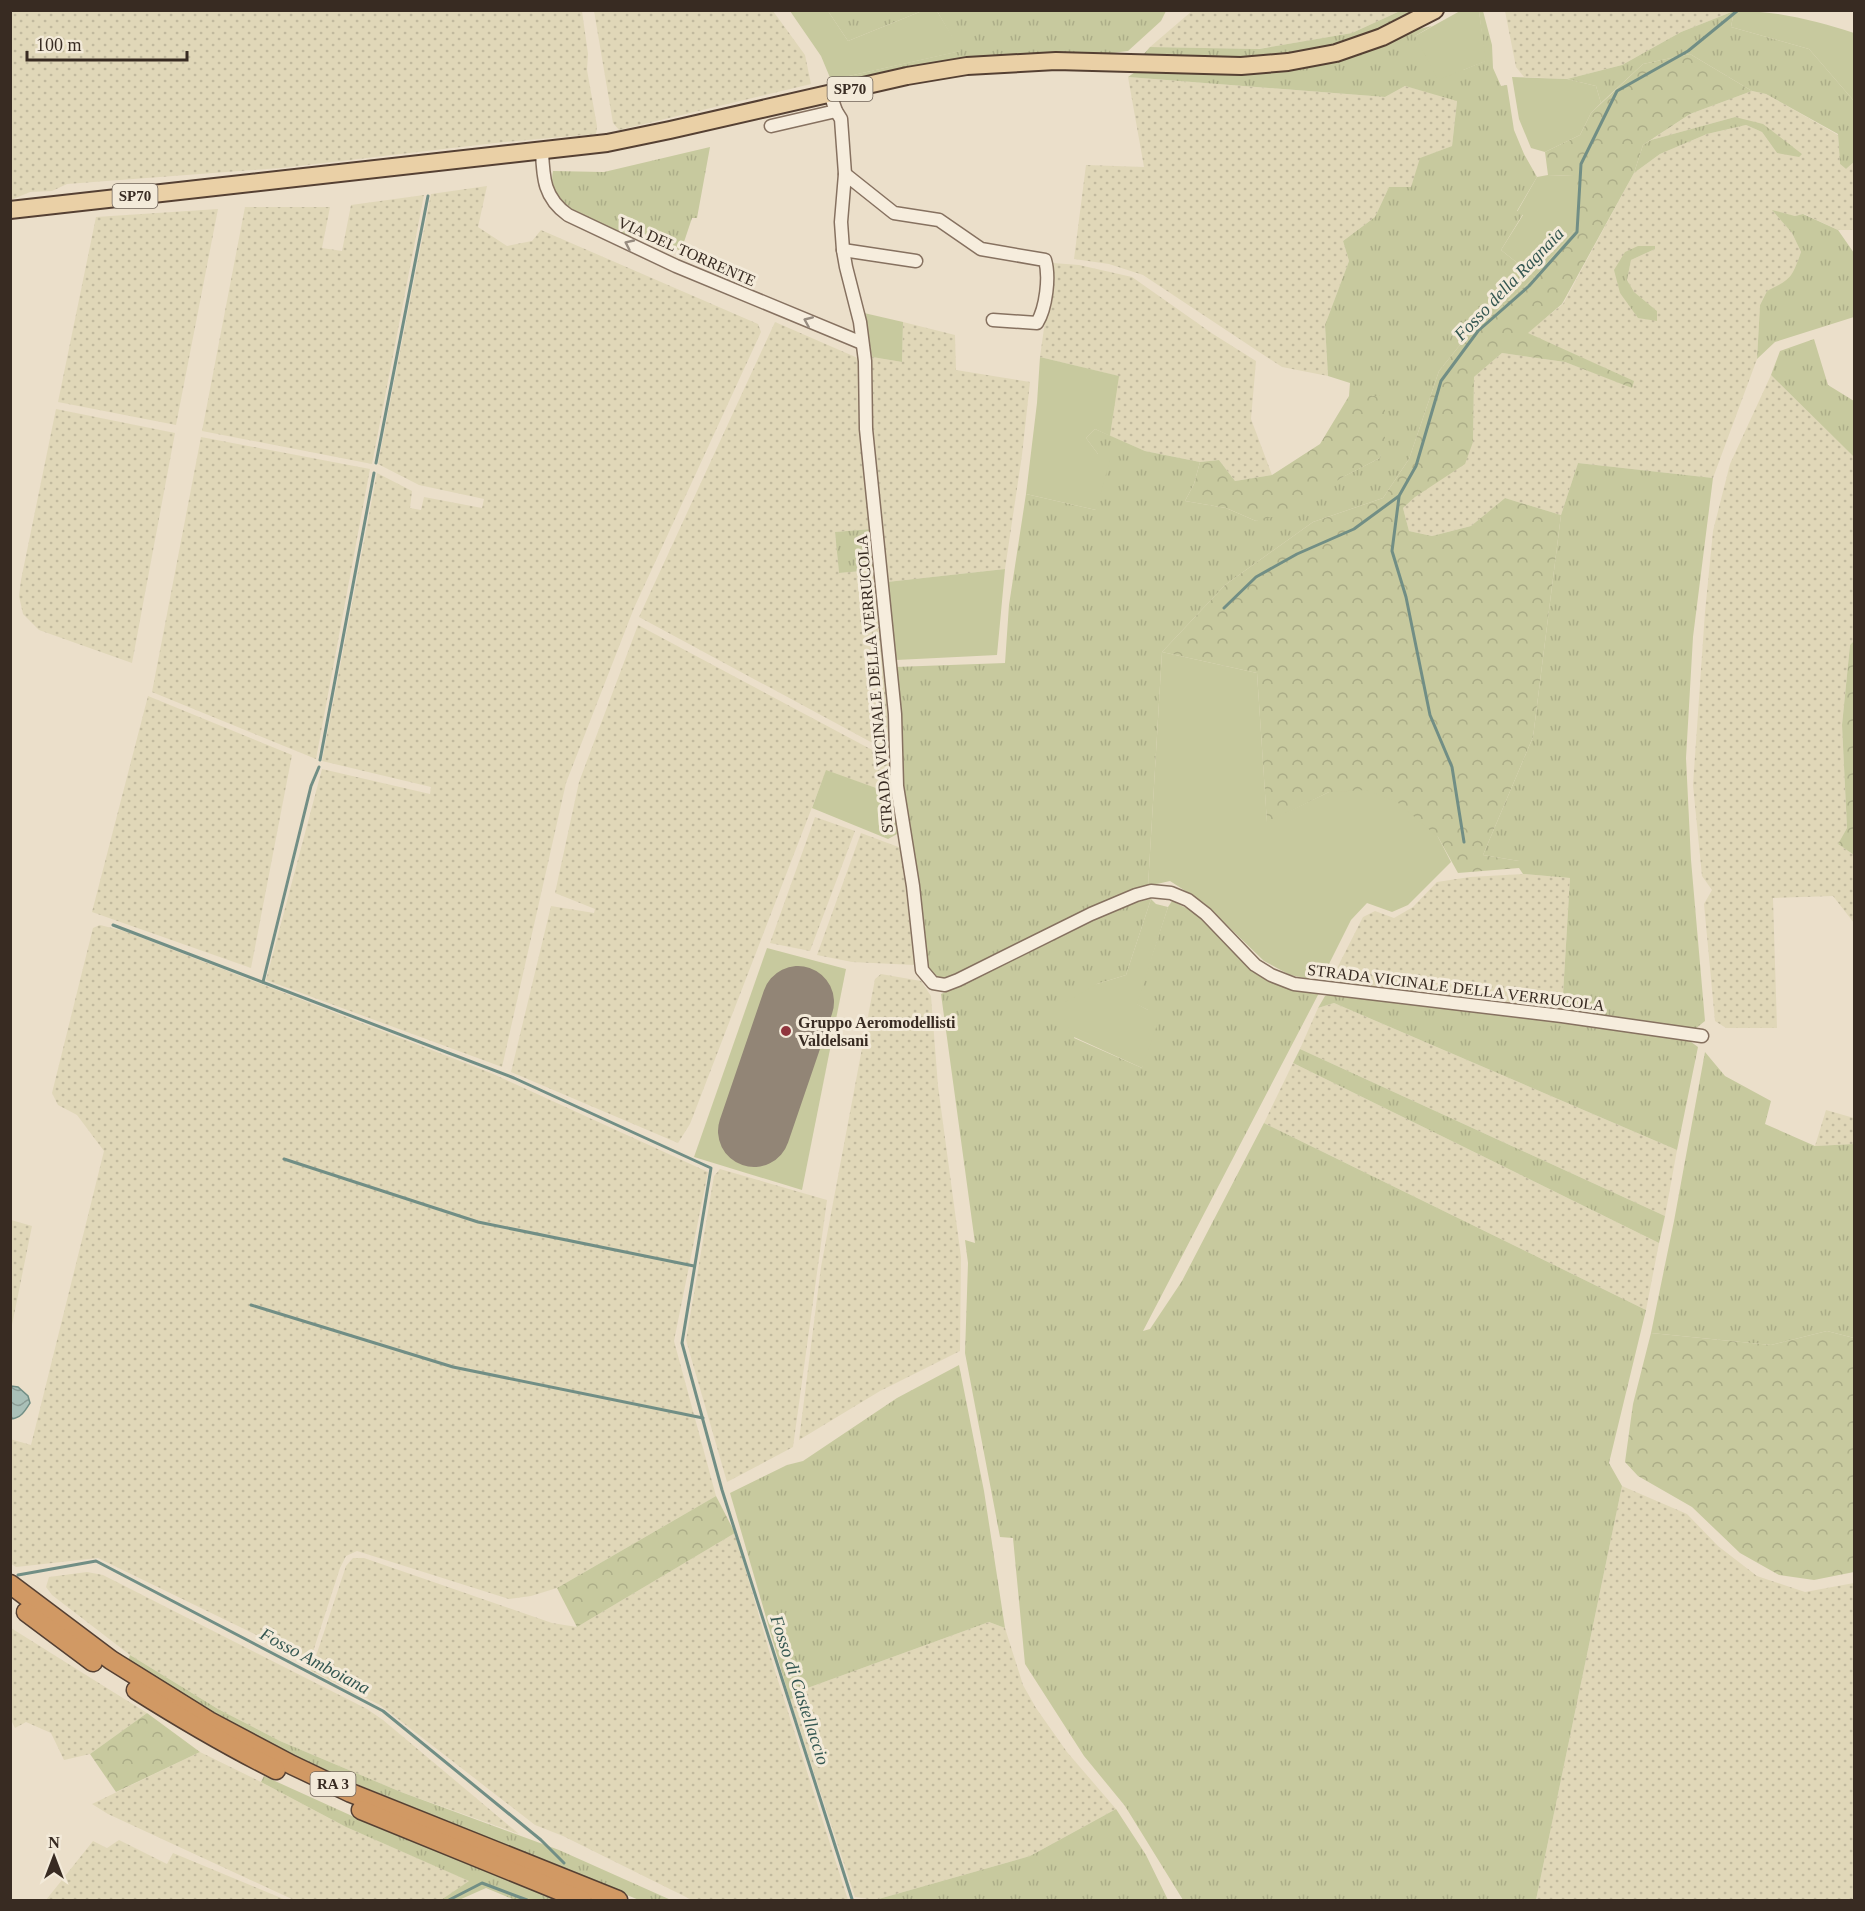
<svg xmlns="http://www.w3.org/2000/svg" width="1865" height="1911" font-family="Georgia,serif">
<style>
.farmland{fill:url(#farmland-dots);fill-rule:evenodd}
.grass{fill:url(#grass-tufts)}
.forest{fill:url(#forest-crowns)}
.green{fill:#c7c99e}
.water{fill:url(#water-waves);stroke:#718e85;stroke-width:1.5}
.lines{fill:none;stroke-linecap:round;stroke-linejoin:round}
.stream{stroke:#718e85;stroke-width:3}
.runway{stroke:#928576;stroke-width:72}
.minor-casing{stroke:#867160;stroke-width:15}
.major-casing{stroke:#554033;stroke-width:20}
.highway-casing{stroke:#554033;stroke-width:21}
.minor{stroke:#f6eddd;stroke-width:12}
.major{stroke:#ead0a6;stroke-width:16}
.highway{stroke:#d19964;stroke-width:18}
.oneway{stroke:#978c80}
.poi-dot{fill:#90353d;stroke:#f3ead9;stroke-width:2}
.labels{text-anchor:middle;stroke-width:6;stroke-linejoin:round;paint-order:stroke}
.shield{fill:#f3ead9;stroke:#706459;stroke-width:1.5}
.shield-label{font-size:15px;font-weight:bold;fill:#382b22}
.street-label{font-size:16px;fill:#382b22;stroke:#f3ead9}
.poi-label{font-size:16px;font-weight:bold;fill:#382b22;stroke:#f3ead9;text-anchor:start}
.water-label{font-size:18px;font-style:italic;fill:#335651;stroke:#f3ead9}
</style>
<defs>
<pattern id="farmland-dots" width="8" height="8" patternUnits="userSpaceOnUse" patternTransform="scale(1.5)"><rect width="8" height="8" fill="#e0d7b8"/><path d="M2 2h.1M6 6h.1" fill="none" stroke="#c1b99e" stroke-width="1.8" stroke-linecap="round"/></pattern>
<pattern id="grass-tufts" width="24" height="20" patternUnits="userSpaceOnUse" patternTransform="scale(1.5)"><rect width="24" height="20" fill="#c7c99e"/><path d="M3 7l-1-3M5 7V3M7 7l1-3M15 17l-1-3M17 17v-4M19 17l1-3" fill="none" stroke="#acad88"/></pattern>
<pattern id="forest-crowns" width="20" height="18" patternUnits="userSpaceOnUse" patternTransform="scale(1.5)"><rect width="20" height="18" fill="#c7c99e"/><path d="M2 6a3 3 0 1 1 6 0M12 15a3 3 0 1 1 6 0" fill="none" stroke="#acad88"/></pattern>
<pattern id="water-waves" width="16" height="10" patternUnits="userSpaceOnUse" patternTransform="scale(1.5)"><rect width="16" height="10" fill="#aac0b8"/><path d="M0 5q4-4 8 0t8 0" fill="none" stroke="#8b9c95"/></pattern>
</defs>
<rect width="100%" height="100%" fill="#ebdfca"/>
<g class="farmland">
<polygon points="11,10 582,11 588,54 587,70 597,126 596,134 504,142 281,168 67,184 52,191 30,192 11,200"/>
<polygon points="594,11 773,11 805,55 811,84 619,130 613,123"/>
<polygon points="1192,11 1400,11 1352,33 1258,49 1150,47"/>
<polygon points="1505,11 1734,11 1681,32 1622,65 1567,79 1524,77 1516,67"/>
<polygon points="1128,77 1385,97 1405,86 1457,100 1452,146 1421,158 1411,187 1389,187 1375,217 1343,241 1349,261 1325,325 1328,376 1282,367 1143,275 1109,264 1074,259 1086,165 1144,167"/>
<path d="M1752,91L1766,94L1838,135L1840,164L1846,169L1854,162V230H1838L1804,214L1795,216L1773,211L1792,233L1801,252L1793,275L1784,283L1767,291L1760,305L1757,359L1713,478L1578,463L1561,515L1505,498L1471,526L1432,536L1409,531L1403,508L1473,442L1474,377L1502,353L1565,362L1632,387L1633,381L1527,333L1563,304L1634,173L1660,154L1707,134L1746,125L1762,132L1777,153L1802,154L1735,117L1651,140L1690,114ZM1655,249L1631,260L1627,279L1633,292L1657,311L1620,293L1625,252Z"/>
<polygon points="487,186 478,227 507,246 532,241 541,230 758,324 761,332 634,608 566,783 502,1067 266,980 322,769 430,794 431,787 322,761 377,473 412,491 410,508 421,510 424,497 482,508 484,499 419,485 378,464 431,194"/>
<polygon points="424,195 372,464 202,431 245,207 330,207 322,248 342,251 351,205"/>
<polygon points="218,209 176,425 58,402 96,217"/>
<polygon points="1053,263 1079,265 1132,277 1213,334 1256,361 1251,419 1272,475 1235,481 1219,460 1200,462 1145,451 1110,436 1118,376 1040,357"/>
<polygon points="775,322 860,359 871,529 835,532 839,573 874,570 885,663 893,754 639,617"/>
<polygon points="903,322 955,335 956,370 1030,382 1022,455 1005,569 887,582 872,440 872,357 902,362"/>
<polygon points="1771,375 1854,457 1854,641 1850,645 1842,725 1847,828 1838,844 1854,855 1854,923 1833,896 1773,898 1777,1028 1726,1028 1715,1021 1704,904 1712,890 1702,876 1693,785 1705,612 1713,531 1730,464"/>
<polygon points="56,409 175,433 132,663 39,630 23,614 19,596 21,580"/>
<polygon points="201,437 370,469 316,759 152,692"/>
<polygon points="638,625 891,760 890,793 826,771 690,1124 678,1143 511,1072 551,906 594,913 595,909 555,893 579,782"/>
<polygon points="148,696 292,755 251,968 92,912"/>
<polygon points="815,817 855,831 810,951 770,943"/>
<polygon points="861,833 901,848 911,908 915,965 852,962 817,955"/>
<polygon points="1523,874 1570,878 1562,1011 1330,982 1363,917 1375,911 1394,918 1413,907 1437,882 1470,877"/>
<polygon points="100,925 124,931 491,1073 708,1172 674,1341 716,1496 557,1588 531,1596 509,1599 357,1551 346,1556 340,1568 310,1661 98,1558 16,1567 10,1563 10,1439 31,1445 104,1151 77,1115 58,1105 52,1093 93,928"/>
<polygon points="881,974 921,981 931,996 938,1086 961,1257 960,1351 880,1391 799,1440 821,1267 875,979"/>
<polygon points="1334,1003 1677,1150 1665,1216 1300,1049 1318,1008"/>
<polygon points="1293,1063 1659,1243 1646,1310 1264,1123"/>
<polygon points="1826,1110 1854,1118 1854,1144 1815,1146"/>
<polygon points="720,1169 827,1200 793,1447 727,1482 686,1340 714,1176"/>
<polygon points="11,1220 32,1226 11,1330 10,1220"/>
<polygon points="1622,1486 1687,1514 1718,1546 1757,1576 1805,1592 1854,1583 1854,1900 1536,1900"/>
<polygon points="735,1533 775,1671 848,1900 692,1900 563,1836 535,1825 380,1705 311,1671 346,1566 353,1558 364,1558 552,1623 577,1627"/>
<polygon points="87,1572 103,1575 367,1709 383,1720 519,1834 401,1792 280,1741 218,1709 130,1655 52,1595 46,1587 49,1577"/>
<polygon points="989,1622 1005,1628 1023,1685 1036,1708 1067,1752 1116,1809 1030,1856 875,1900 855,1897 790,1700 802,1690"/>
<polygon points="11,1628 94,1680 147,1713 90,1754 64,1760 51,1733 26,1722 15,1728 11,1720"/>
<polygon points="200,1752 261,1782 346,1827 470,1881 441,1900 294,1900 108,1814 92,1804"/>
<polygon points="119,1840 167,1864 173,1853 286,1900 46,1900 93,1841 107,1848"/>
</g>
<g class="grass">
<polygon points="828,11 922,11 848,41"/>
<polygon points="937,11 1166,11 1161,21 1128,51 1104,54 1015,54 945,63 836,85 831,80 960,51"/>
<polygon points="1400,11 1421,11 1366,34 1317,49 1256,59 1143,55 1150,47 1259,49 1352,33"/>
<polygon points="1479,11 1483,11 1492,45 1493,68 1501,86 1507,85 1514,130 1524,154 1537,177 1517,211 1523,214 1501,250 1535,277 1464,340 1439,371 1409,459 1383,498 1313,522 1225,585 1162,652 1148,886 959,976 942,979 931,974 926,961 904,803 895,667 1005,663 1009,605 1026,494 1096,510 1098,454 1086,438 1095,429 1145,451 1200,462 1194,484 1185,501 1226,508 1256,521 1380,458 1385,396 1349,396 1350,383 1328,376 1325,325 1349,261 1343,241 1375,217 1389,187 1411,187 1420,158 1452,146 1457,101 1405,86 1385,97 1128,77 1138,70 1240,73 1290,71 1332,63 1409,31 1432,26 1415,36 1463,70 1485,61"/>
<polygon points="1734,11 1731,27 1809,49 1854,101 1854,162 1846,169 1840,164 1838,134 1766,94 1752,91 1690,54 1643,64 1601,103 1596,86 1567,79 1622,65 1681,32"/>
<polygon points="1735,117 1763,124 1802,154 1799,157 1777,153 1762,132 1746,125 1707,134 1660,154 1634,173 1643,145 1651,140"/>
<path d="M710,147L697,218H692L681,251L634,229L630,240C612,232 571,216 559,202C552,193 551,181 553,171L604,172Z"/>
<path d="M1772,210L1795,216L1803,214L1838,230L1854,253V317L1775,342L1757,359L1760,305L1767,291C1792,279 1792,277 1801,252L1792,233Z"/>
<polygon points="1638,246 1655,246 1655,249 1631,260 1627,280 1634,292 1657,311 1657,321 1638,318 1620,293 1614,270 1625,252"/>
<polygon points="1814,339 1828,385 1854,401 1854,457 1771,375 1780,351"/>
<polygon points="1578,463 1713,478 1693,637 1686,758 1691,860 1705,1021 1695,1029 1562,1011 1570,878 1523,874 1519,868 1519,861 1483,855 1533,737 1561,515"/>
<polygon points="871,529 874,570 839,573 835,532"/>
<polygon points="1151,899 1126,975 1097,984 1074,1038 1142,1068 1148,1010 1136,1004 1168,907 1172,901 1194,912 1256,973 1280,984 1319,993 1143,1331 1150,1329 1182,1281 1264,1123 1646,1310 1609,1463 1622,1486 1536,1900 1183,1900 1125,1806 1084,1756 1025,1664 1013,1538 1000,1537 965,1353 968,1263 965,1240 975,1243 941,994 1124,905"/>
<polygon points="1335,993 1687,1039 1698,1047 1677,1150 1334,1003 1318,1008 1325,996"/>
<polygon points="1300,1049 1665,1216 1659,1243 1293,1063"/>
<polygon points="1705,1052 1725,1076 1771,1101 1765,1124 1815,1146 1854,1144 1854,1338 1827,1331 1771,1345 1651,1333 1674,1221"/>
<polygon points="959,1365 984,1491 1005,1628 989,1622 802,1690 790,1700 730,1493 787,1465 803,1461 897,1398"/>
<polygon points="130,1655 218,1709 280,1741 401,1792 559,1850 671,1900 639,1900 354,1783 274,1746 203,1707 128,1661"/>
<polygon points="264,1776 372,1825 559,1900 515,1900 486,1888 459,1900 441,1900 469,1881 346,1827 261,1782"/>
<polygon points="1116,1809 1146,1855 1168,1900 875,1900 1030,1856"/>
</g>
<g class="forest">
<polygon points="1690,54 1752,91 1690,114 1643,145 1634,173 1562,304 1528,333 1634,381 1632,388 1565,362 1502,353 1474,377 1473,442 1465,464 1415,497 1403,508 1409,531 1432,536 1471,526 1505,498 1561,515 1533,737 1483,855 1519,861 1519,868 1458,873 1438,837 1329,792 1267,823 1257,673 1162,652 1225,585 1313,522 1383,498 1409,459 1439,371 1464,340 1535,277 1574,231 1574,176 1548,175 1545,152 1580,135 1591,113 1643,64"/>
<polygon points="1349,396 1385,396 1385,440 1380,458 1341,478 1291,512 1256,521 1226,508 1185,501 1194,484 1200,462 1219,460 1235,481 1272,475 1320,444"/>
<polygon points="1854,641 1854,855 1838,844 1847,828 1842,725 1850,645"/>
<polygon points="1827,1331 1854,1338 1854,1572 1814,1580 1779,1575 1740,1553 1692,1507 1638,1476 1625,1462 1633,1404 1651,1333 1771,1345"/>
<polygon points="716,1496 735,1533 577,1627 557,1588"/>
<polygon points="147,1713 200,1752 116,1792 90,1754"/>
</g>
<g class="green">
<polygon points="790,11 828,11 848,41 922,11 937,11 961,51 831,80 821,56"/>
<polygon points="1460,11 1479,11 1486,61 1438,80 1415,36"/>
<path d="M1734,11C1775,10 1816,21 1854,33V101L1809,49L1731,27Z"/>
<polygon points="1512,77 1567,79 1596,86 1601,103 1591,113 1580,135 1545,152 1531,148 1519,119"/>
<polygon points="1548,175 1574,176 1574,231 1535,277 1501,250 1523,215 1517,212 1537,177"/>
<polygon points="864,313 903,322 902,362 872,357"/>
<polygon points="1040,357 1119,376 1110,436 1095,429 1086,438 1098,454 1110,460 1096,510 1026,494 1037,403"/>
<polygon points="1005,569 997,655 896,660 887,582"/>
<polygon points="1162,652 1257,673 1267,822 1329,792 1366,790 1397,802 1438,837 1451,862 1408,905 1392,912 1367,903 1351,920 1323,976 1315,973 1310,979 1290,975 1264,961 1204,903 1170,881 1148,886"/>
<polygon points="826,770 890,793 890,799 895,801 899,833 888,839 812,808"/>
<polygon points="1151,899 1156,904 1168,907 1137,1004 1148,1010 1158,1022 1142,1068 1074,1037 1064,1019 1064,1003 1097,984 1126,975"/>
<polygon points="767,948 846,969 802,1190 694,1157"/>
</g>
<path class="water" d="M11,1386L18,1387L28,1396L30,1403C25,1411 21,1418 11,1419Z"/>
<g class="lines">
<g class="stream">
<polyline points="376,463 428,196"/>
<polyline points="1399,497 1392,551 1406,597 1430,715 1452,767 1464,842"/>
<polyline points="1224,608 1256,577 1297,554 1354,529 1399,496 1416,466 1441,381 1478,331 1529,286 1577,232 1581,164 1617,91 1688,51 1737,11"/>
<polyline points="320,760 374,473"/>
<polyline points="113,925 514,1078 711,1168 682,1343 722,1490 852,1899"/>
<polyline points="263,982 311,786 319,767"/>
<polyline points="284,1159 478,1222 694,1266"/>
<polyline points="251,1305 453,1367 703,1418"/>
<polyline points="18,1575 96,1561 383,1711 541,1840 564,1863"/>
<polyline points="449,1900 482,1883 527,1900"/>
</g>
<polyline class="runway" points="754,1131 798,1002"/>
<g class="minor-casing">
<g id="minor">
<polyline points="830,94 836,111 841,119 845,174 841,222 843,250 846,267 860,322 865,361 866,429 895,714 897,786 913,886 922,970 933,983 945,985 958,980 1091,914 1136,895 1151,891 1171,893 1188,900 1206,914 1255,965 1271,975 1294,984 1562,1016 1702,1036"/>
<polyline points="771,126 836,111"/>
<path d="M542,151C543,178 544,198 568,215L676,266L862,343"/>
<path d="M845,174L894,213L939,220L981,249L1045,260C1050,277 1046,308 1037,323L993,320"/>
<polyline points="843,250 916,261"/>
</g>
</g>
<g class="major-casing">
<polyline id="major" points="10,210 607,143 670,130 907,76 967,66 1056,61 1241,66 1288,62 1336,53 1382,37 1435,10"/>
</g>
<g class="highway-casing">
<g id="highway">
<polyline points="10,1584 111,1660 209,1721 292,1765 351,1793 618,1900"/>
<polyline points="26,1612 93,1662"/>
<path d="M136,1690C182,1719 228,1746 276,1770"/>
<polyline points="361,1810 582,1900"/>
</g>
</g>
<use href="#minor" class="minor"/>
<use href="#major" class="major"/>
<use href="#highway" class="highway"/>
</g>
<defs><path id="oneway-chevron" d="M-2-3.5L2.5 0L-2 3.5" fill="none" stroke-width="1.6" stroke-linecap="round" stroke-linejoin="round" transform="scale(1.5)"/></defs>
<g class="oneway">
<use href="#oneway-chevron" transform="translate(629 244) rotate(-155)"/>
<use href="#oneway-chevron" transform="translate(808 321) rotate(-157)"/>
</g>
<circle class="poi-dot" cx="786" cy="1031" r="6"/>
<g class="labels">
<g class="shield">
<rect x="827.5" y="77" width="45" height="24" rx="4.5"/>
<rect x="112.5" y="184" width="45" height="24" rx="4.5"/>
<rect x="310.5" y="1772" width="45" height="24" rx="4.5"/>
</g>
<g class="shield-label">
<text x="850" y="94">SP70</text>
<text x="135" y="201">SP70</text>
<text x="333" y="1789">RA 3</text>
</g>
<g class="street-label">
<text transform="translate(687 251) rotate(24)" y="6">VIA DEL TORRENTE</text>
<text transform="translate(874 684) rotate(-95)" y="6">STRADA VICINALE DELLA VERRUCOLA</text>
<text transform="translate(1456 987) rotate(7)" y="6">STRADA VICINALE DELLA VERRUCOLA</text>
</g>
<g class="poi-label">
<text x="798" y="1028">Gruppo Aeromodellisti<tspan x="798" dy="18">Valdelsani</tspan></text>
</g>
<g class="water-label">
<text transform="translate(1509 284) rotate(-46)" y="6">Fosso della Ragnaia</text>
<text transform="translate(315 1661) rotate(28)" y="6">Fosso Amboiana</text>
<text transform="translate(800 1690) rotate(72)" y="6">Fosso di Castellaccio</text>
</g>
</g>
<rect width="1865" height="1911" fill="none" stroke="#382b22" stroke-width="24"/>
<g transform="translate(54 1857)" stroke="#f3ead9" stroke-width="4.5" paint-order="stroke">
<path d="M0-4.5L10 22L0 15L-10 22Z" fill="#382b22"/>
<text y="-9" font-size="16" font-weight="bold" text-anchor="middle" fill="#382b22">N</text>
</g>
<path d="M27 51v9h160v-9" fill="none" stroke="#382b22" stroke-width="3"/>
<text x="36" y="51" font-size="18" fill="#382b22" stroke="#f3ead9" stroke-width="4.5" paint-order="stroke">100 m</text>
</svg>
